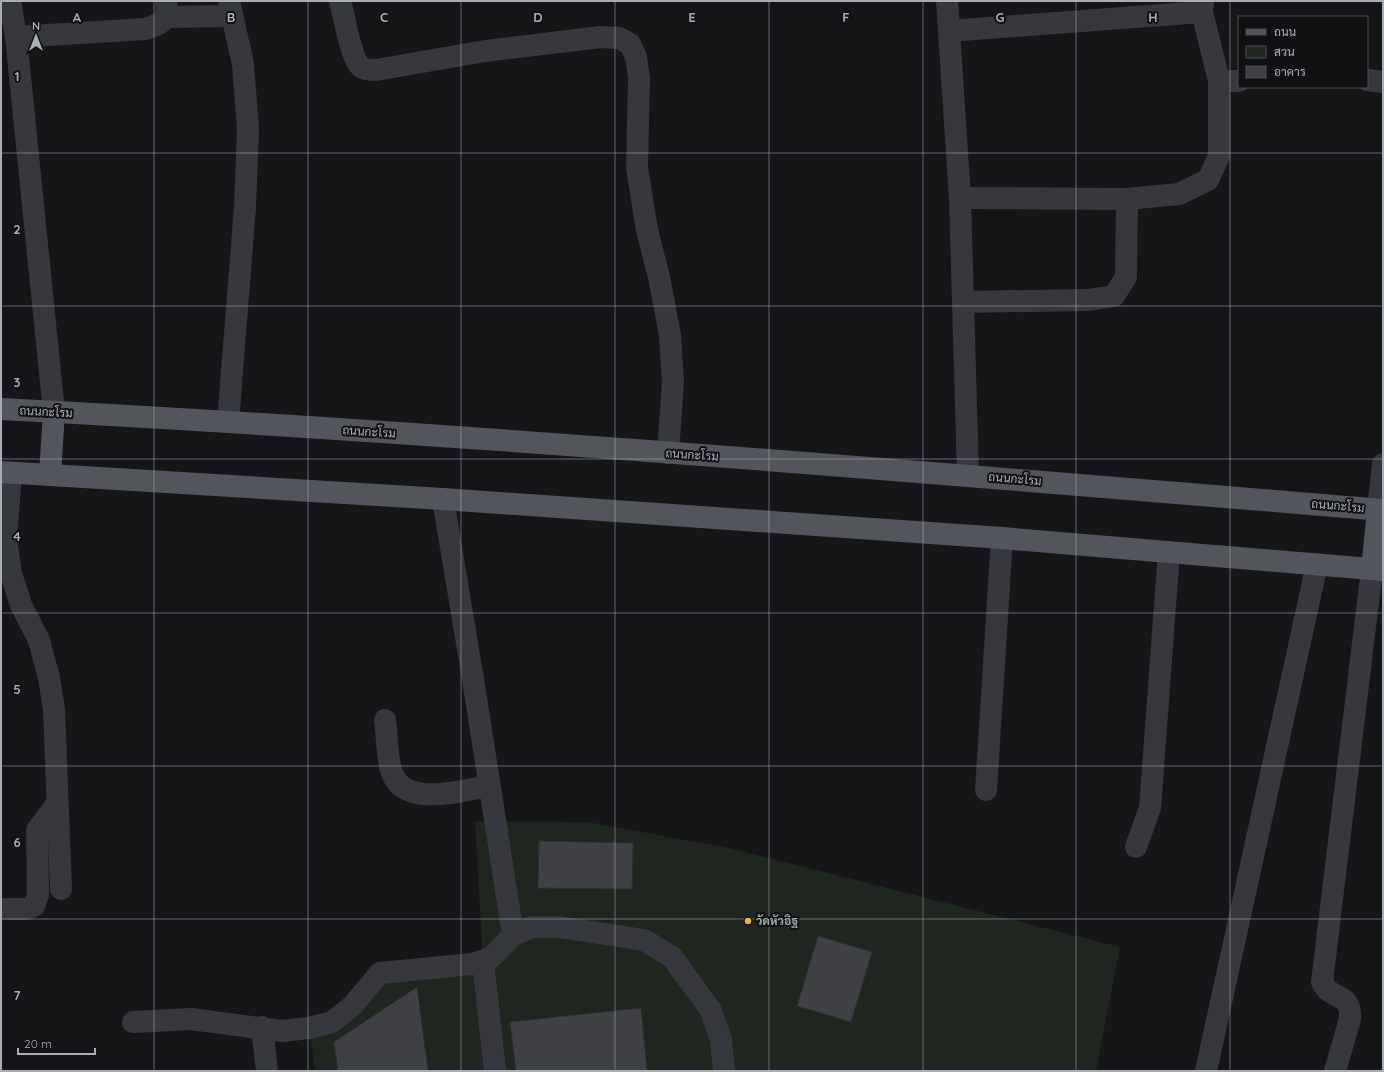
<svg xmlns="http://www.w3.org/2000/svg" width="1384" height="1072" font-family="Quicksand,Sarabun,sans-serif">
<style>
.green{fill:#1e261f}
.building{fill:#404145;stroke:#303034}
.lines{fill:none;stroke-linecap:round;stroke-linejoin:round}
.minor{stroke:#37383d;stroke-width:22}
.major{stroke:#53555c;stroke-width:22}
.grid{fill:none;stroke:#a8adb8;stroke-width:1;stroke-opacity:0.55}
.poi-dot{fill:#f2b134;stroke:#111113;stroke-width:1.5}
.labels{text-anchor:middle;stroke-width:4;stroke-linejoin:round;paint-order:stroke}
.street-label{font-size:12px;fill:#a8adb8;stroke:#111113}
.poi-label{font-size:12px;font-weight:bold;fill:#a8adb8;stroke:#111113;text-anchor:start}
.grid-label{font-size:13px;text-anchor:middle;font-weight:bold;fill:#a8adb8;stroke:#111113;stroke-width:4;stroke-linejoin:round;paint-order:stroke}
</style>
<rect width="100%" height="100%" fill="#161618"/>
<polygon class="green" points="475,821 588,822 729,848 1120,947 1096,1071 315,1071 309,1028 393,971 483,961"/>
<g class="building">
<polygon points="539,841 633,843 632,889 538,888"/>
<polygon points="818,936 872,952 851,1022 797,1006"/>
<polygon points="417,987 428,1071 338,1071 334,1042"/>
<polygon points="641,1008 647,1071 516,1071 510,1022"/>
</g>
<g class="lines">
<g class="minor">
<polyline points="10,1 16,37 54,412"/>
<path d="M340,1C344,15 351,59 361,67C365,70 372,70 376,70L485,51L601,37L619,38L630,44L636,57L639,78L637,168L647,230L659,277L670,335L673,382L668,453"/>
<polyline points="947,1 960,198 968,475"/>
<polyline points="166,17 232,16"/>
<polyline points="949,31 1202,12"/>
<path d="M16,37L145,29C163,23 168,22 166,1"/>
<polyline points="1367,80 1383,82"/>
<polyline points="1219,81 1239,81"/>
<polyline points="960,198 1127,199 1179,194 1208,180 1219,156 1219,81 1202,12 1203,1"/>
<polyline points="963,302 1088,300 1114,296 1126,277 1127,199"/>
<polyline points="228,422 245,207 248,129 243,64 229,1"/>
<polyline points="11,473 6,539 11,573 21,605 39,640 49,678 54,709 61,889"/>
<polyline points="443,499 473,679 513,935"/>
<polyline points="1378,510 1383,464"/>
<path d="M385,720C387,735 387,751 390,766C399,810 459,791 489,786"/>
<polyline points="986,790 1002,538"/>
<polyline points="1136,847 1150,808 1169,552"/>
<polyline points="1,909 27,909 34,906 38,895 37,830 57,804"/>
<polyline points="483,961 495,1071"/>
<polyline points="133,1022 191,1019 282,1031 309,1028 332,1022 352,1006 380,973 472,964 491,958 513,935 532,927 560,927 644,940 672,957 710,1009 721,1039 724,1071"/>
<polyline points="262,1027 267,1071"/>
<polyline points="1206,1071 1317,564"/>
<path d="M1335,1071L1350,1019C1352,991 1330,1001 1322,982L1372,569"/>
</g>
<g class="major">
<path d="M1,409C462,433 923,472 1383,510"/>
<polyline points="1,472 443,499 1002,538 1383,570"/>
<polyline points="50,475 54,412"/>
<polyline points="1372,569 1378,510"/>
</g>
</g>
<path class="grid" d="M154,1V1071M308,1V1071M461,1V1071M615,1V1071M769,1V1071M923,1V1071M1076,1V1071M1230,1V1071M1,153H1383M1,306H1383M1,459H1383M1,613H1383M1,766H1383M1,919H1383"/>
<circle class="poi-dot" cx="748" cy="921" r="4"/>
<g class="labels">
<g class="street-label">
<text transform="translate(46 412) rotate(3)" y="4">ถนนกะโรม</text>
<text transform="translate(369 432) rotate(4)" y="4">ถนนกะโรม</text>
<text transform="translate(692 455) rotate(4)" y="4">ถนนกะโรม</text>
<text transform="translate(1015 479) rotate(5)" y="4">ถนนกะโรม</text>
<text transform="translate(1338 506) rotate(5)" y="4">ถนนกะโรม</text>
</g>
<g class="poi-label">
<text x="756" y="925">วัดหัวอิฐ</text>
</g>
</g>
<g class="grid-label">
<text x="77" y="22">A</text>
<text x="231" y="22">B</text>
<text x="384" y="22">C</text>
<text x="538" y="22">D</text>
<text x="692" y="22">E</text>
<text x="846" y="22">F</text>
<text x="1000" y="22">G</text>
<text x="1153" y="22">H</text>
<text x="17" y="81">1</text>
<text x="17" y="234">2</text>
<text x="17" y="387">3</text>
<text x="17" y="541">4</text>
<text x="17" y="694">5</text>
<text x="17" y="847">6</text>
<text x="17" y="1000">7</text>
</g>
<rect width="1384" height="1072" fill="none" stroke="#a8adb8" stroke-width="4"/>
<rect x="1238" y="16" width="130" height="72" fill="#111113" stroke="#4d4f55"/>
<rect x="1246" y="29" width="20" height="6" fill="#53555c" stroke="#4d4f55"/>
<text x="1274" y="36" font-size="12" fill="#a8adb8">ถนน</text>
<rect x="1246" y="46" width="20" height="12" fill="#1e261f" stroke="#4d4f55"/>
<text x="1274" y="56" font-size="12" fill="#a8adb8">สวน</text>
<rect x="1246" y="66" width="20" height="12" fill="#404145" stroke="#4d4f55"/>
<text x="1274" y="76" font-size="12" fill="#a8adb8">อาคาร</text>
<g transform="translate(36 36)" stroke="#111113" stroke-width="3" paint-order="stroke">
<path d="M0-3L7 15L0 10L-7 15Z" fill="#a8adb8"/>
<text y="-6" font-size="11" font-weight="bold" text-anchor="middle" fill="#a8adb8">N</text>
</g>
<path d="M18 1048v6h77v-6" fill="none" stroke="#a8adb8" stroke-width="2"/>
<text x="24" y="1048" font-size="12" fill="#a8adb8" stroke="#111113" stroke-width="3" paint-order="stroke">20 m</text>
</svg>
